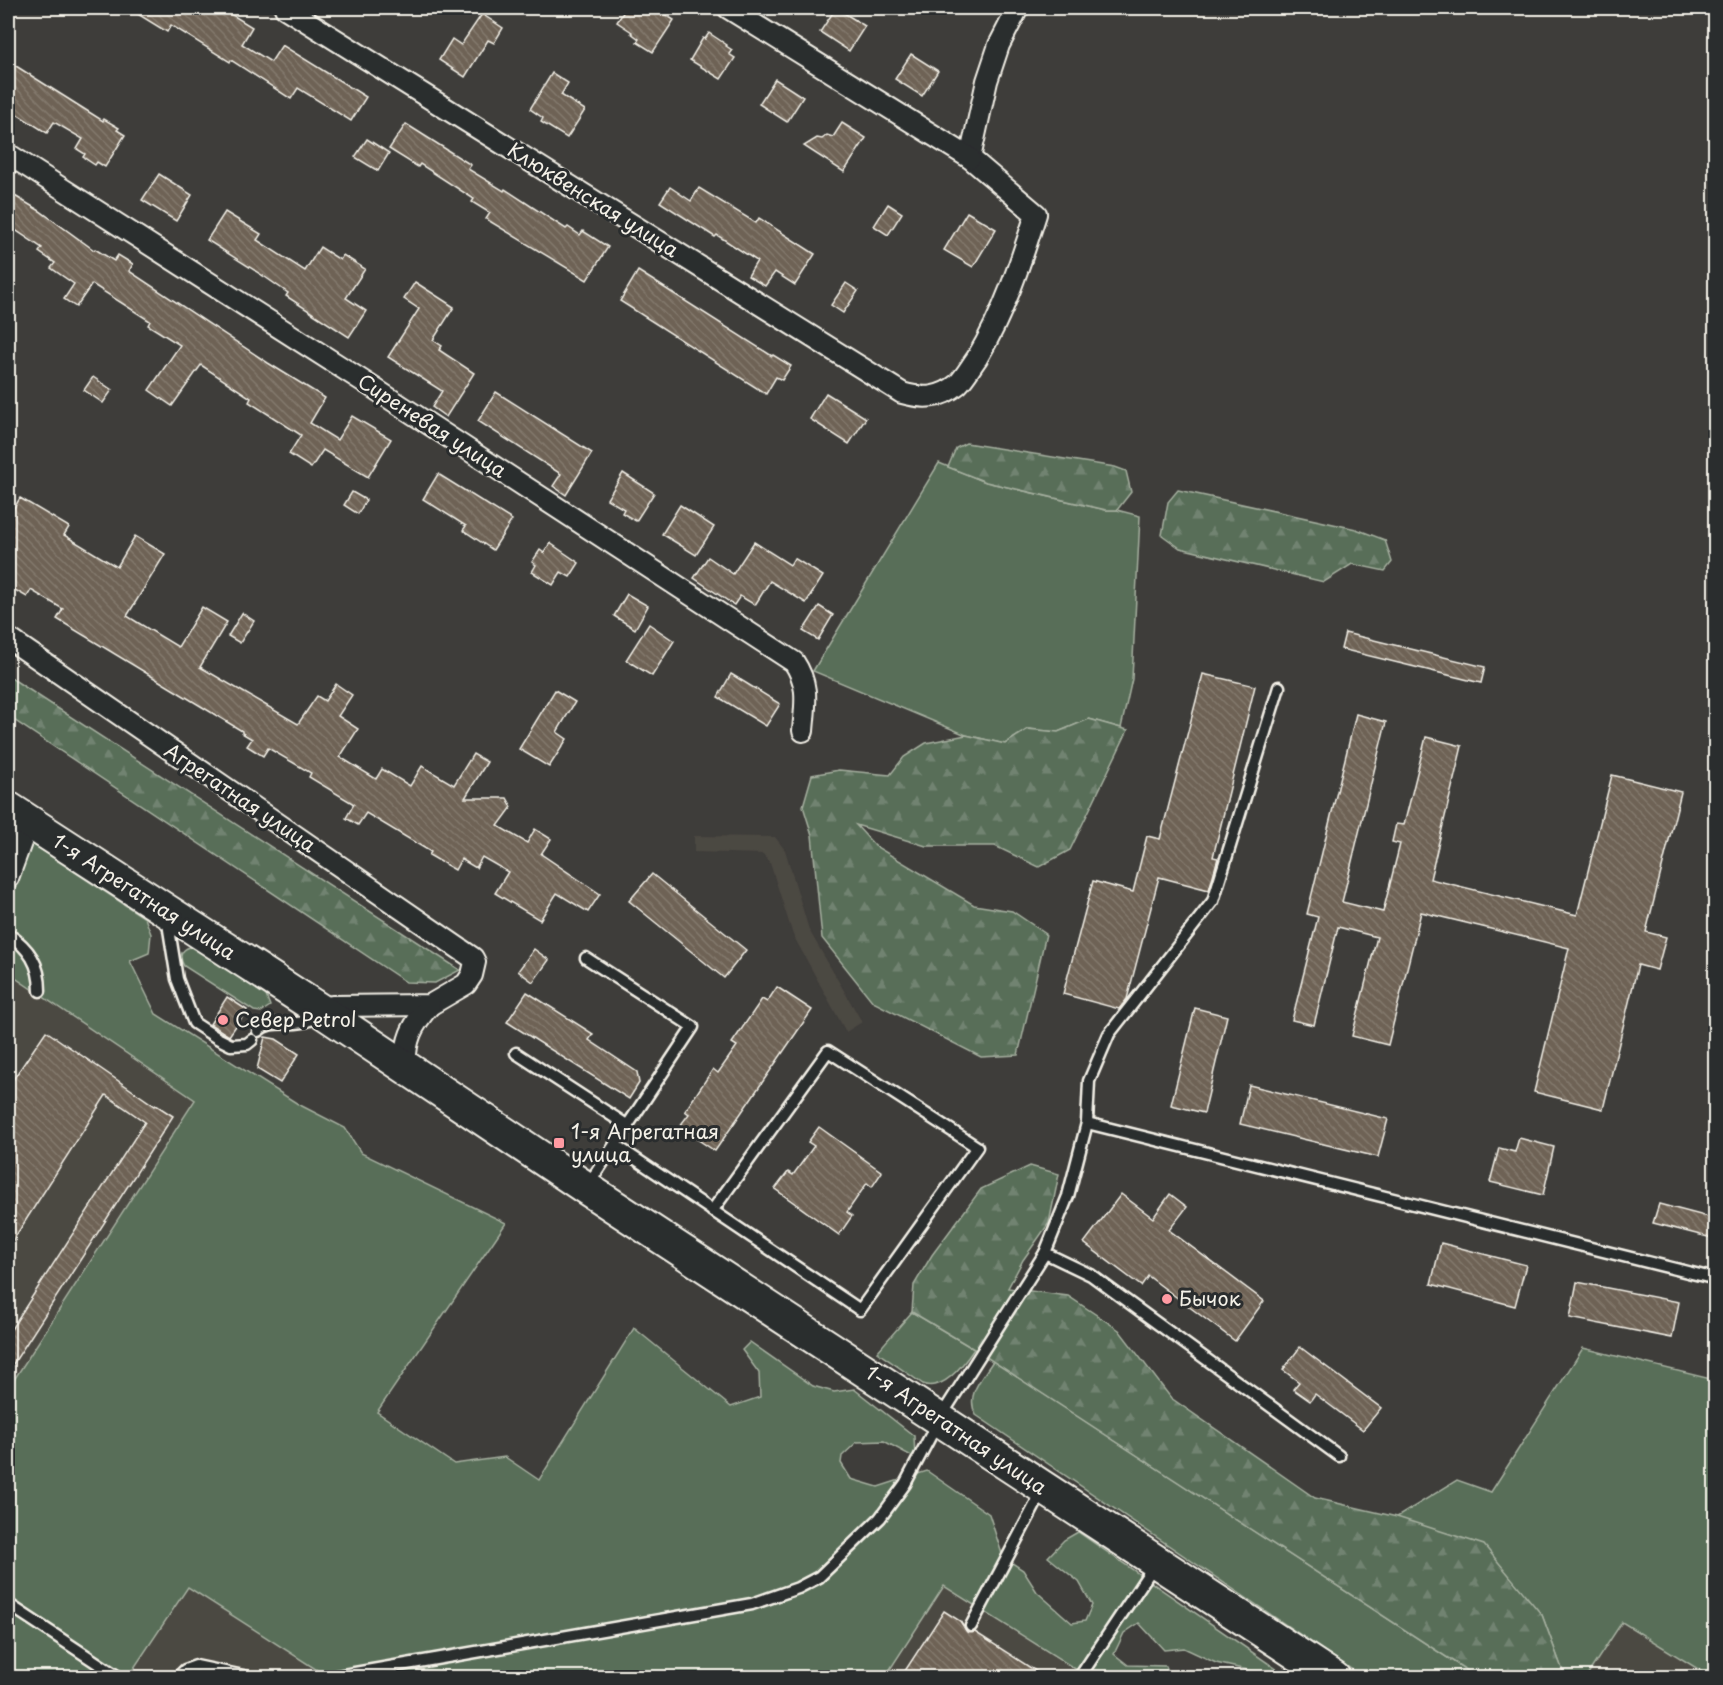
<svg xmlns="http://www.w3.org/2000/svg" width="1723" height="1685" font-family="'Playpen Sans',sans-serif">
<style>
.built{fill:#4c4842}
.green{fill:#596e59;stroke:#a6b0a0;stroke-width:1.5}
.forest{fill:url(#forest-firs);stroke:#a6b0a0;stroke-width:1.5}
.building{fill:url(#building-back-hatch);stroke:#f4f1e8;stroke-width:1.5}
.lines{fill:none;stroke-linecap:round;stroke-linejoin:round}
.service-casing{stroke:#f4f1e8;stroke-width:15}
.minor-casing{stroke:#f4f1e8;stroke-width:24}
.primary-casing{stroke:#f4f1e8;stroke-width:36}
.service{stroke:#2a2d2e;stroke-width:10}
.minor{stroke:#2a2d2e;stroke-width:20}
.primary{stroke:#2a2d2e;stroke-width:32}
.poi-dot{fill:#ff9aa2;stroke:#2a2d2e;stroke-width:2}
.labels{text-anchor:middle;stroke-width:6;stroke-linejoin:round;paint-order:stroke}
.street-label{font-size:20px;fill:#f4f1e8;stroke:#2a2d2e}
.poi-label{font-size:20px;fill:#f4f1e8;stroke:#2a2d2e;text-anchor:start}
</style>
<defs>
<pattern id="forest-firs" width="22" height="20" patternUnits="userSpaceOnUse" patternTransform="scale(1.5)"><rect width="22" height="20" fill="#596e59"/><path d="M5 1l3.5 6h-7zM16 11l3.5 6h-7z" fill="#718371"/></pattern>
<pattern id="building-back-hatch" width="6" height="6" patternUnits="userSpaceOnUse" patternTransform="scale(1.5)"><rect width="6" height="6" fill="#6e6255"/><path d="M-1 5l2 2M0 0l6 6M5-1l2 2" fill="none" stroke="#83796d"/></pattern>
</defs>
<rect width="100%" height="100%" fill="#3e3d3a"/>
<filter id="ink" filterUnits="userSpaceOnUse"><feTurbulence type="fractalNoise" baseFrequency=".0167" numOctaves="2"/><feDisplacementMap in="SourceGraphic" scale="12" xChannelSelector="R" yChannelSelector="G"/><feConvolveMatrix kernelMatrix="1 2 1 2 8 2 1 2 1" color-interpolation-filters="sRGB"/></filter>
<g filter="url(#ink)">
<g class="built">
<polygon points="694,836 775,837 785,850 809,930 862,1022 846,1032 793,935 770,863 763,854 694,852"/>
<polygon points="11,975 195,1099 8,1389 8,979"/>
<polygon points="944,1586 1088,1677 885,1678"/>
<polygon points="188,1587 328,1677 128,1678"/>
<polygon points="1622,1622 1711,1677 1586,1678"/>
</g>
<g class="green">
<polygon points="939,463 986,482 1106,510 1117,510 1140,516 1132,679 1121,728 1089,719 1058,732 1028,729 1005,744 966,735 813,671"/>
<polygon points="8,828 145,918 151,934 149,953 130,961 156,1014 298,1104 345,1128 361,1153 506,1223 377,1412 454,1464 505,1457 539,1480 634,1328 731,1407 760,1397 759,1373 742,1350 750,1342 813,1386 834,1392 854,1389 914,1436 915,1458 884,1441 857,1442 842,1456 841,1463 851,1479 878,1487 927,1471 989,1514 1003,1557 1023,1570 1037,1592 1072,1623 1085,1621 1092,1605 1079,1582 1048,1557 1064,1540 1078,1532 1288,1677 1271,1677 1265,1674 1216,1663 1184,1648 1164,1650 1139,1623 1124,1633 1114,1654 1128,1665 1166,1666 1170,1677 1088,1677 944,1586 885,1677 328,1677 188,1587 128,1677 8,1677 8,1389 195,1100 11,975 8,965"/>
<path d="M190,947L195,948L265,993L270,1006L261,1012L254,1011L184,966C179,958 180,950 190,947Z"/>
<path d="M912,1312L974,1349C964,1364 943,1392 923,1384L877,1352Z"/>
<polygon points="1583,1348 1715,1380 1715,1677 1711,1677 1622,1622 1586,1677 1565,1677 1542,1615 1397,1517 1457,1480 1491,1492"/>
<path d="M993,1361L1477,1677H1363L976,1415C965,1395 982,1378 993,1361Z"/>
</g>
<g class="forest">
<polygon points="966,443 1115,467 1126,471 1131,492 1117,510 1106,510 986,482 948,467 956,448"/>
<polygon points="1178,490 1356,529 1385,540 1392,562 1385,571 1352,564 1324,582 1180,548 1162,535 1168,502"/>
<polygon points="8,676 460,970 435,983 406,982 8,716"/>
<polygon points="1089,719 1128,730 1070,850 1039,867 995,846 926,846 856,825 875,846 974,905 1012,911 1046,934 1018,1055 981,1057 873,1002 822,938 812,835 803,806 812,775 839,770 890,775 904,757 926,743 966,735 1005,744 1028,729 1058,732"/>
<polygon points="1030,1166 1059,1174 1049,1223 1023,1260 1008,1288 1068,1296 1119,1330 1171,1398 1315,1498 1397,1517 1484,1545 1542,1615 1565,1677 1477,1677 974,1349 912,1312 914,1285 932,1255 981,1189"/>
</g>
<g class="building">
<polygon points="128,8 221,8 252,27 242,44 271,62 282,45 366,97 351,121 298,88 291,99 231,60 230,62 171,25 167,32"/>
<polygon points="626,8 668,8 664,14 674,20 653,52 637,42 639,39 631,33 632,32 617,22"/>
<polygon points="836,8 865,26 849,51 820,32"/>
<polygon points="482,14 503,28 494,43 488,40 465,77 439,60 452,39 461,45"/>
<polygon points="709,33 727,45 726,46 732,50 729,54 735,58 721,79 690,60 703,38 705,39"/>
<polygon points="911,54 938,71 922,96 895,79"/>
<polygon points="8,61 92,114 103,121 104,119 119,128 117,130 125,135 105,167 97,162 95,165 83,157 85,154 77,149 83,139 54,122 47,133 12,111 14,108 8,103"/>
<polygon points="552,73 568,83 561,95 585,110 567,138 541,122 543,118 530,109"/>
<polygon points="775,79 803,97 787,122 759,104"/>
<polygon points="842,123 866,138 844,172 804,146 817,138 822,139 827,135 833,137"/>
<polygon points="406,124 471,165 468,169 504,191 505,189 566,229 568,227 580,235 583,231 608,247 587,280 486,219 490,213 472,202 474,199 420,164 418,167 389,149"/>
<polygon points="367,139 389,153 378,171 355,157"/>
<polygon points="159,174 192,195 176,221 142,200"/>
<polygon points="670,187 691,201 699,188 756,223 759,218 815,254 795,285 775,272 765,286 748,276 757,261 717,235 715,237 660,202"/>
<polygon points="8,192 40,211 94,250 95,249 114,261 118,255 133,264 129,271 268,363 325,398 310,423 337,440 352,416 391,439 368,477 323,450 311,468 289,454 301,435 249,402 251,398 201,365 172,406 149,390 180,345 148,325 150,321 92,284 76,307 64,299 74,284 51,268 55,263 39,252 42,248 8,225"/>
<polygon points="888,204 902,213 888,235 874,226"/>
<polygon points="225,212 261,234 257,240 305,271 320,247 340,260 343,255 365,269 346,298 366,311 349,337 286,296 288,293 265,277 207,240"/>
<polygon points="967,212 996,229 973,267 944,250"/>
<polygon points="638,271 772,356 773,355 791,366 782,380 776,377 766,394 620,301"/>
<polygon points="415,282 454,307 433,340 442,346 439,350 474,373 446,417 432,407 442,391 388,357 419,309 404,299"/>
<polygon points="846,283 858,291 843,313 831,305"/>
<polygon points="93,377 112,390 103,403 84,390"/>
<polygon points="496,392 592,453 566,495 553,486 561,474 478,421"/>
<polygon points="826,393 866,418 849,444 810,419"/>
<polygon points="623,473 654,493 636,521 622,513 624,509 607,499"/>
<polygon points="438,474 512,520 493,550 463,530 466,526 423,499"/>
<polygon points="352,492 366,500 358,514 344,505"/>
<polygon points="20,498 69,527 64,535 117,567 135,536 165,554 127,616 178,647 202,607 227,622 200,667 298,724 317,696 325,701 336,684 352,695 338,716 358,729 340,757 376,779 382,769 410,786 422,766 454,785 473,754 487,762 465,798 507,798 512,807 498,826 527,843 535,829 551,839 541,854 600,894 588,912 557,893 540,920 495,893 508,872 482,857 476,868 461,859 455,870 429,855 431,852 366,813 358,825 346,818 354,804 309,777 311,773 268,748 263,756 247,746 252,739 242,733 242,731 57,619 63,609 31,590 27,597 8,586 8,518"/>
<polygon points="680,505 714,527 696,555 662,534"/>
<polygon points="754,542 790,565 794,558 823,576 806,603 770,581 755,605 740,596 734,605 694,578 708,557 733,574"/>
<polygon points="550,543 579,563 570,577 561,572 553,585 532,572 536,565 532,562 540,550 544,553"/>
<polygon points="627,594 648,606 635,629 614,616"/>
<polygon points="819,606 833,615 818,640 803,631"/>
<polygon points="242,613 254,621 240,643 228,636"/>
<polygon points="649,624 674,641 652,676 626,660"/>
<polygon points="1345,633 1485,667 1481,683 1341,649"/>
<polygon points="731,674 780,704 766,726 718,697"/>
<polygon points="1203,674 1255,686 1213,857 1218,858 1209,890 1159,877 1127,999 1119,1009 1063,994 1093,881 1133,892 1147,836 1160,839"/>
<polygon points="555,690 575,702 557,732 567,739 549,767 519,749"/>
<polygon points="1356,714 1386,722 1342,902 1383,912 1400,844 1392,842 1396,824 1404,825 1426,737 1462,746 1430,879 1577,915 1612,775 1681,792 1646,932 1666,937 1657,970 1638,965 1603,1109 1534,1092 1569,948 1421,912 1388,1045 1352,1036 1377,937 1338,927 1314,1025 1292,1020 1318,917 1307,914"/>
<polygon points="652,874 746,950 724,978 629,901"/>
<polygon points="534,949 549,960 533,982 518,971"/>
<polygon points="777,987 812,1010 715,1151 679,1127 689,1114 685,1111 713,1069 718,1073 737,1046 732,1043 762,999 767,1002"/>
<polygon points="527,992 593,1034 589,1040 637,1072 639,1083 629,1099 507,1022"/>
<polygon points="227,997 247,1010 229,1036 210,1024"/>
<polygon points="1195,1008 1227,1016 1204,1113 1171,1105"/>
<polygon points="46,1031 155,1106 156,1105 173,1116 8,1372 8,1334 145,1122 106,1095 8,1248 8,1087"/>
<polygon points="265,1037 276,1039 299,1054 280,1083 257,1069"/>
<polygon points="1249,1085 1388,1119 1378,1157 1240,1124"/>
<polygon points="819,1127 882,1172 872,1187 867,1183 847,1212 852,1216 839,1235 775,1189 788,1172 793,1175 814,1146 808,1142"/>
<polygon points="1519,1138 1554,1147 1543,1195 1490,1182 1499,1148 1515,1152"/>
<polygon points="1121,1194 1153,1218 1170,1194 1187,1207 1169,1230 1264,1301 1235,1341 1148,1276 1141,1286 1084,1243"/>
<polygon points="1659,1204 1716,1219 1716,1239 1653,1223"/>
<polygon points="1441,1243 1526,1265 1515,1306 1431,1284"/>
<polygon points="1577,1282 1679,1302 1672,1338 1570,1318"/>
<polygon points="1300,1347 1381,1408 1363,1430 1315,1394 1310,1401 1293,1389 1299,1382 1283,1370"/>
<polygon points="944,1611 960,1621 967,1632 975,1632 1045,1677 901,1677"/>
</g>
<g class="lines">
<g class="service-casing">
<g id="service">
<polyline points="167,917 177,979 194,1023 217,1038 231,1045 247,1044 252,1040"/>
<path d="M8,934C29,948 40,964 40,991"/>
<polyline points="586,958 693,1027 588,1185"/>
<path d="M258,1031C273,1016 298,1031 319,1015"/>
<polyline points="516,1053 628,1126"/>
<polyline points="1087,1123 1716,1279"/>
<polyline points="615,1145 860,1310 977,1147 828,1051 712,1211"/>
<polyline points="1045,1253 1091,1275 1339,1456"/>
<polyline points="8,1604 120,1678"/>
<polyline points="971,1626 1042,1492"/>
<polyline points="177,1678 185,1670 196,1666 253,1678"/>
<polyline points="326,1678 752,1604 798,1588 819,1577 880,1518 905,1484 940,1418 1045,1253 1068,1196 1087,1123 1089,1081 1109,1034 1213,901 1279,687"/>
<polyline points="1079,1678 1155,1564"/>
</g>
</g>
<g class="minor-casing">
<g id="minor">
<path d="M285,8L902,393C923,399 940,399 958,384C965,377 971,366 977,358C1004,313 1020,264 1036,214L970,158L987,81L999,45L1018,8"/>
<polyline points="728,8 970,158"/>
<path d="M8,154L369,385L794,662C810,686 805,704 803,731"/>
<polyline points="8,638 473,958 475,962 472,975 466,984 430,1005 332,1006 323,1012"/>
<polyline points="8,878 28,823"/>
<path d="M406,1069C404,1041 412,1025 430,1005"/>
</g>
</g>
<g class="primary-casing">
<polyline id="primary" points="8,808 323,1012 586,1188 1334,1678"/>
</g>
<use href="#service" class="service"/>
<use href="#minor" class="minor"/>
<use href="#primary" class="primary"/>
</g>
</g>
<g class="poi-dot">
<circle cx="223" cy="1020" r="6"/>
<rect x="553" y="1137" width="12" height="12" rx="3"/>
<circle cx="1167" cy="1299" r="6"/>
</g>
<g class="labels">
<g class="street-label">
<text transform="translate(593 200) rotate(32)" y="7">Клюквенская улица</text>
<text transform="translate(432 426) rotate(33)" y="7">Сиреневая улица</text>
<text transform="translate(240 798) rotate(34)" y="7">Агрегатная улица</text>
<text transform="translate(144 897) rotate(33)" y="7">1-я Агрегатная улица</text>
<text transform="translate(956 1430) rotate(34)" y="7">1-я Агрегатная улица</text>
</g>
<g class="poi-label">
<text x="235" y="1027">Север Petrol</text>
<text x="571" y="1139">1-я Агрегатная<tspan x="571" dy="23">улица</tspan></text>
<text x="1179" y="1306">Бычок</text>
</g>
</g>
<rect width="1723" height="1685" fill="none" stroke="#2a2d2e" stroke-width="30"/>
<rect x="15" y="15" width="1693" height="1655" fill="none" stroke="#f4f1e8" stroke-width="2" filter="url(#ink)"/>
</svg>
